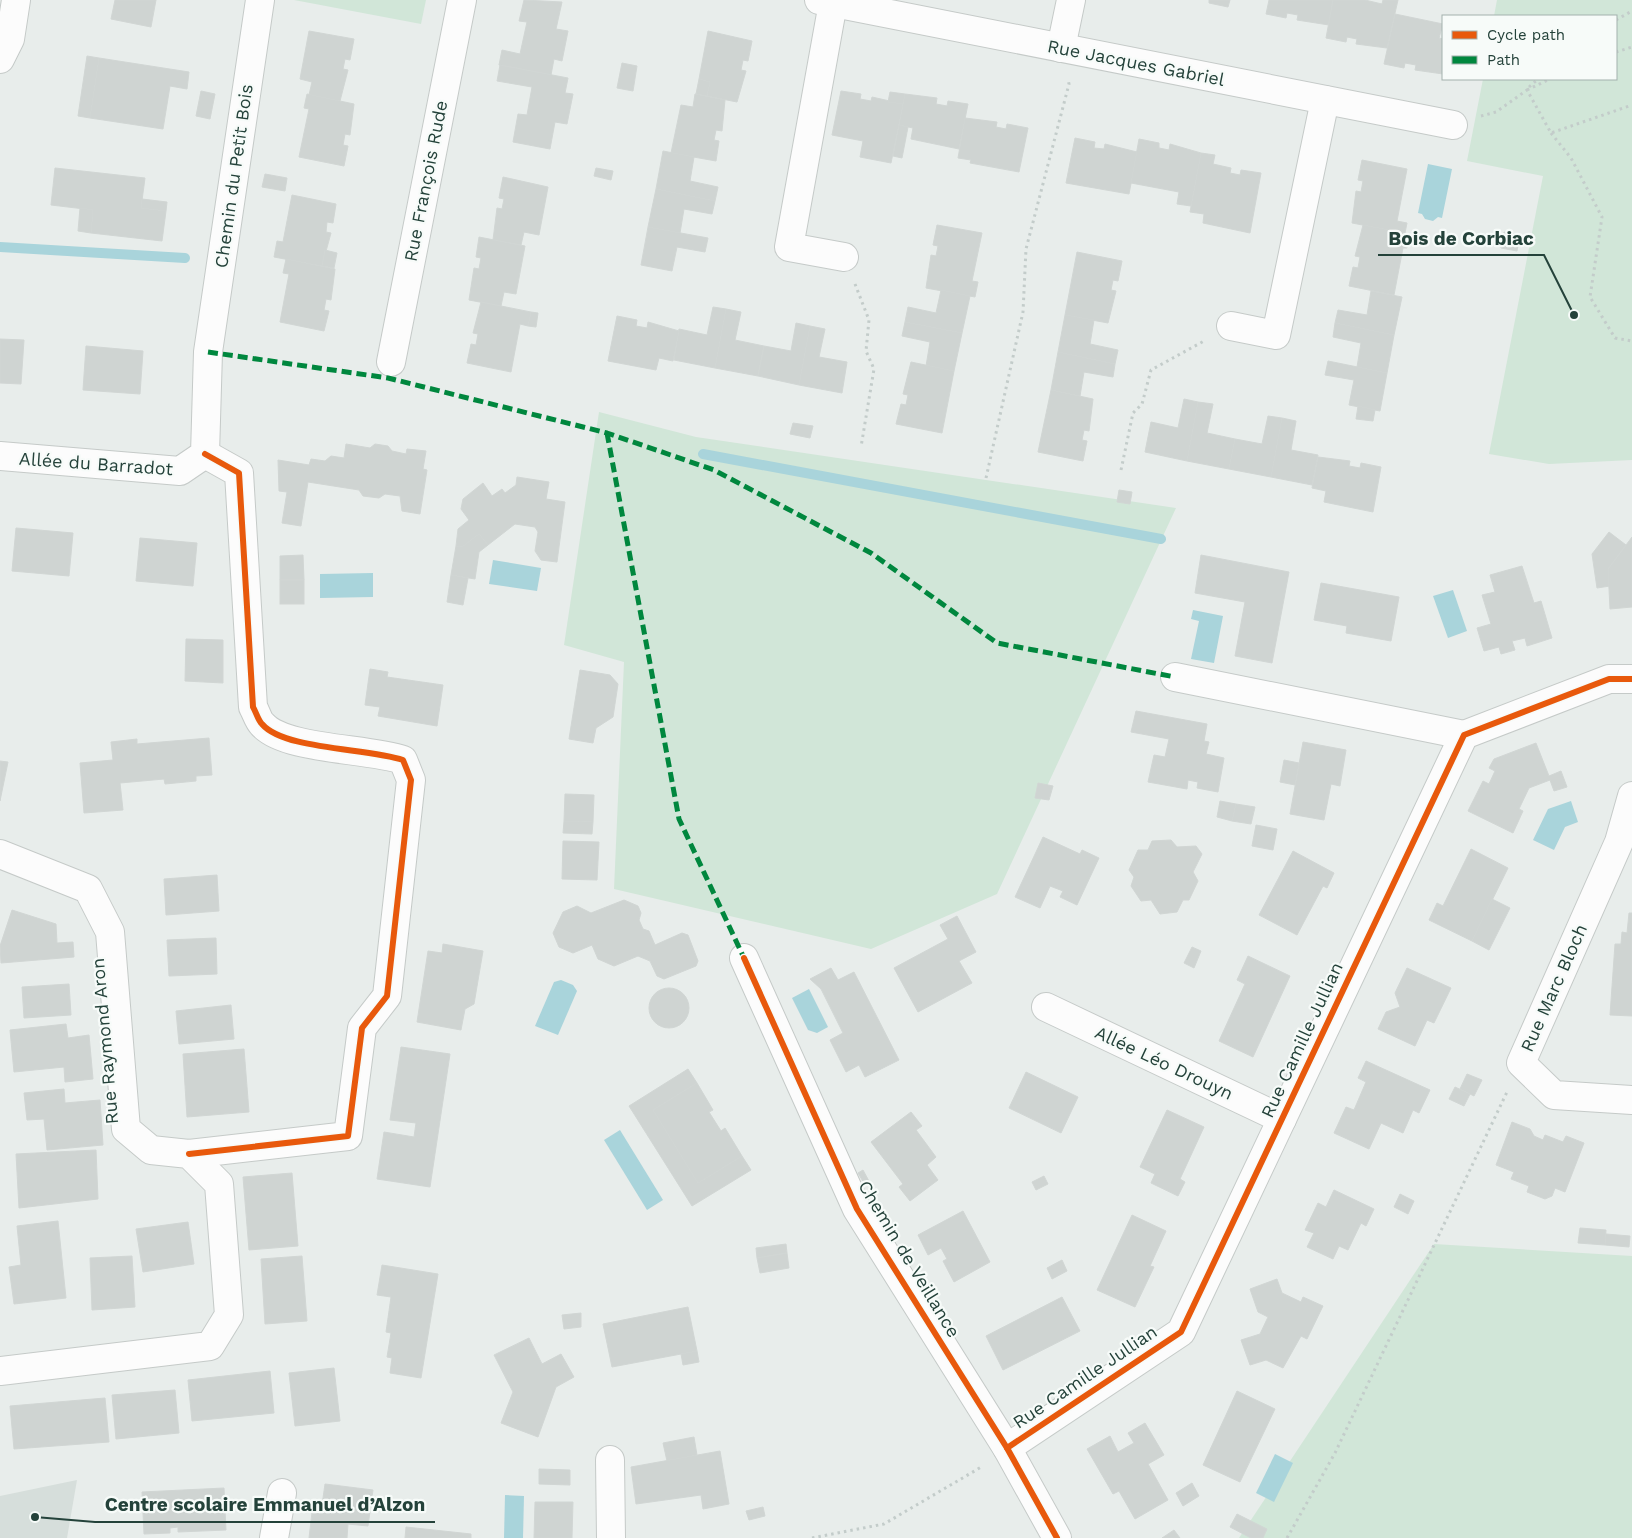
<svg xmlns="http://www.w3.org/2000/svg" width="1632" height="1538" font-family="'Work Sans',sans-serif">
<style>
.built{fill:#d6dedb}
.green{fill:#d1e6d8}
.water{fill:#a9d4db}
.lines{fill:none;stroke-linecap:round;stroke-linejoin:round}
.stream{stroke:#a9d4db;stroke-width:10}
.building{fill:#cfd4d2;stroke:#d1d6d4}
.minor-casing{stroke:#c5cac8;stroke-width:30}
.path{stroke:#c3ccca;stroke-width:3;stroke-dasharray:2.5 4;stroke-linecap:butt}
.minor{stroke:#fcfcfc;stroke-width:28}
.quiet{stroke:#00873e;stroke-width:5;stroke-dasharray:10 5;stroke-linecap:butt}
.cycleway-casing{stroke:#f7fbf9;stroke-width:9}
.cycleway{stroke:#e8590c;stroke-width:6}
.labels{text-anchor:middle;stroke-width:4.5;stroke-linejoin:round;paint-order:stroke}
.street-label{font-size:18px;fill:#24423a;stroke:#f7fbf9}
.leader{fill:none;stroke:#24423a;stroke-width:2}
.callout-dot{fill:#24423a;stroke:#f7fbf9;stroke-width:2}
.callout-label{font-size:19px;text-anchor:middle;font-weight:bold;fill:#24423a;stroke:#f7fbf9;stroke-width:4.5;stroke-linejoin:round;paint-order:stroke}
</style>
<rect width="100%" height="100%" fill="#e8edeb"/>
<polygon class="built" points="77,1480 67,1538 0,1538 0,1496"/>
<g class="green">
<polygon points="294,0 426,0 421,24"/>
<polygon points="1497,0 1632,0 1632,460 1549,464 1489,454 1543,176 1467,161 1483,79 1616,79 1616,16 1494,16"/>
<polygon points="599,412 696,437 1176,508 997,894 871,949 614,889 624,662 564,645"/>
<polygon points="1434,1244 1632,1256 1632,1538 1239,1538"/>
</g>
<g class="water">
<polygon points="1428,164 1452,169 1442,218 1438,217 1433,221 1425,219 1422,214 1418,213"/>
<polygon points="493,560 541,568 537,591 489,584"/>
<polygon points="373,573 373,597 320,598 320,574"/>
<polygon points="1453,590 1467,631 1448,638 1433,596"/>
<polygon points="1193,610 1223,616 1214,663 1191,659 1199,621 1191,619"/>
<polygon points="1571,801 1578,822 1565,827 1554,850 1533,840 1548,809"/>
<polygon points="561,980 573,985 577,991 558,1035 535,1026 554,982"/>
<polygon points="809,989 828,1027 817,1033 808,1030 792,998"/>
<polygon points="620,1130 663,1200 647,1210 604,1140"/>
<polygon points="1275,1454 1293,1463 1274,1502 1256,1493"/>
<polygon points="505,1495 524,1496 523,1538 504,1538"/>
</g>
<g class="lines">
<g class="stream">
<polyline points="0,247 185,258"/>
<polyline points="703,454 1161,539"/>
</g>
</g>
<g class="building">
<polygon points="115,0 156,0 151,27 111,19"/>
<polygon points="524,0 562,2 556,29 568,31 562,61 554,59 551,75 499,65 502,50 520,54 527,22 519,21"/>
<polygon points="1209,0 1230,0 1228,7 1209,3"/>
<polygon points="1269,0 1333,0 1329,25 1297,20 1298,15 1287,13 1286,18 1266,14"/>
<polygon points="1333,0 1365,0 1382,4 1383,0 1398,0 1387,48 1356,44 1357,39 1347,37 1346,42 1326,38"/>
<polygon points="1395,14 1443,24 1439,38 1443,39 1443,74 1415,70 1416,65 1405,63 1404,68 1384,64"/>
<polygon points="309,31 354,39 350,60 345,59 343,69 348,70 340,101 309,95 312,82 300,79"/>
<polygon points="708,31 752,41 748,61 743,60 741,70 746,71 737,102 707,96 710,82 699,79"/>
<polygon points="87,56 99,58 90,118 78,116"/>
<polygon points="99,58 189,72 187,89 170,86 163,129 90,118"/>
<polygon points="622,63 637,66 633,91 617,88"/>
<polygon points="500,65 568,78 565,93 573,94 567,124 555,122 550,149 513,142 518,114 527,115 532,87 497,81"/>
<polygon points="699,79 710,82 707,96 696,94"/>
<polygon points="201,91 215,94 210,119 196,116"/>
<polygon points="841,91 861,94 860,99 871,101 872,97 903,104 891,163 860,157 863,141 832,135"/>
<polygon points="890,92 905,94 903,104 888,102"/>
<polygon points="307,94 354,104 350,135 345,134 343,145 348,146 344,166 299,157 309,109 304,108"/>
<polygon points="695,94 725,100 722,131 716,130 714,140 719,141 716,161 671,153 681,105 693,107"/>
<polygon points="905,94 937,98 936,104 947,106 948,101 968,104 959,149 911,139 913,128 899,125"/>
<polygon points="965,118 997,122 996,127 1006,129 1007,124 1028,128 1019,172 970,163 971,160 958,158"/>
<polygon points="899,125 908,127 902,158 893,156"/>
<polygon points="1075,138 1095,142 1094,148 1104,149 1105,144 1137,152 1129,194 1066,183"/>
<polygon points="1139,139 1159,143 1159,148 1169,150 1170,144 1201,153 1191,206 1177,204 1179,192 1131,183"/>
<polygon points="663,151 694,157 690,181 718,187 715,201 656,189"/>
<polygon points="1201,153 1215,155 1213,164 1231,168 1230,173 1240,175 1241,170 1261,173 1250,233 1203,223 1204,214 1190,212"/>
<polygon points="1362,160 1407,169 1397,221 1407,223 1405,233 1352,223 1356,191 1361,192 1363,181 1358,180"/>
<polygon points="55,168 145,178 141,208 166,211 162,241 91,233 93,210 51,205"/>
<polygon points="596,168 613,171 611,180 594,176"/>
<polygon points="265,174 287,178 285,191 262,187"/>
<polygon points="503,177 548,187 539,235 524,232 521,245 493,240 497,208 502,209 504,199 499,198"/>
<polygon points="656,189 715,201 712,214 684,209 680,233 648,227"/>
<polygon points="292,195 336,204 333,223 327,222 326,232 331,233 322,266 274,257 277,241 283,242"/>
<polygon points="142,199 167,202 166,211 141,208"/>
<polygon points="80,208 93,210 91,233 78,231"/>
<polygon points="937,225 982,233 972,281 978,282 975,297 926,288 931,255 936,256 938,246 933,245"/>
<polygon points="1363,225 1410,234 1407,248 1403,248 1394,295 1349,286 1353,267 1358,268 1360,257 1355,256"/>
<polygon points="648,227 708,238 705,252 677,247 672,271 641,265"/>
<polygon points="1504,232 1520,235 1517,251 1501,248"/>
<polygon points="479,237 525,246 516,294 504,292 501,306 469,300 474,268 479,269 481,258 476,257"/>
<polygon points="325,250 337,253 334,268 322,266"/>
<polygon points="1077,252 1122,261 1118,281 1113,280 1111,290 1116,291 1108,323 1065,315"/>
<polygon points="286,259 335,269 331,300 326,299 324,310 329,311 324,331 280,322 289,274 283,273"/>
<polygon points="941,290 970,296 962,333 905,322 908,307 936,313"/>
<polygon points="1371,291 1402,297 1394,335 1335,323 1338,310 1367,315"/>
<polygon points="481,302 531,312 528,326 520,324 511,372 467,363 471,344 476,345 478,334 473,333"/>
<polygon points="713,307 726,309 715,368 674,360 679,329 707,335"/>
<polygon points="726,309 741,312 735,340 764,346 758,376 715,368"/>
<polygon points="531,312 538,313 536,327 528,326"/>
<polygon points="1065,315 1094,320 1090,344 1118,350 1115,364 1058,352"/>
<polygon points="617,316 637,320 636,326 647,328 648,322 679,331 673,361 659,358 656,370 608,361"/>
<polygon points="905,322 962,333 954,371 926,366 930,342 902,336"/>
<polygon points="796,323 810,326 799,385 758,376 764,346 791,351"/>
<polygon points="1335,323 1394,335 1387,373 1357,367 1361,343 1333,337"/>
<polygon points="810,326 825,329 819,357 847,362 842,393 799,385"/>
<polygon points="0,339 24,340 21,384 0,383"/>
<polygon points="86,346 143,351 140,394 83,390"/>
<polygon points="1058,352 1115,364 1113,377 1084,372 1080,396 1051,390"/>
<polygon points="1328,361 1387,373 1380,411 1349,405 1354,380 1325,375"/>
<polygon points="911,362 954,371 942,433 896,424 901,404 906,405 908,395 903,394"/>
<polygon points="1051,390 1093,399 1089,431 1084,430 1082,440 1087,441 1083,461 1038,452"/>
<polygon points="1184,399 1198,402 1187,461 1145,452 1151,422 1178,428"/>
<polygon points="1198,402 1213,404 1207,433 1235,439 1229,469 1187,461"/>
<polygon points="1358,406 1375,410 1373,421 1356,419"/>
<polygon points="1268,416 1282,418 1271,477 1229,469 1235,439 1262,444"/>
<polygon points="1282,418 1296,421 1291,450 1318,455 1312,485 1271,477"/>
<polygon points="793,423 813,426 810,438 790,434"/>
<polygon points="346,444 370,448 375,444 388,446 392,451 406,454 407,449 426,451 423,469 427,470 420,514 402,511 400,496 385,494 379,498 363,496 359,490 308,482 301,526 282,523 287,492 279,491 278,460 309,465 311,459 325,461 331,456 344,458"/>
<polygon points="1318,457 1350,461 1349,466 1360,468 1361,463 1381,467 1373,512 1324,502 1326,491 1312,488"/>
<polygon points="517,477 549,482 546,499 565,502 557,562 541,560 535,551 538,532 535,527 515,524 488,545 479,534 462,547 456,546 458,529 469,520 461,509 463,499 483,483 492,496 502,489 505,493 516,485"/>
<polygon points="1119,490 1132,492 1130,504 1117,502"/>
<polygon points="16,528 73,533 69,576 12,571"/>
<polygon points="1609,532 1626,545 1608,569 1610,586 1597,588 1592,554"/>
<polygon points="479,534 488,545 479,552 475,579 451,575 456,546 462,547"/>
<polygon points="1632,537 1632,607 1610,609 1608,569"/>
<polygon points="140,538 197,543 193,586 136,581"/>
<polygon points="303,555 304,580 280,580 280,556"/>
<polygon points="1201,555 1289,572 1272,663 1235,656 1245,602 1195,593"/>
<polygon points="1522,566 1534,603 1541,601 1552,638 1527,646 1525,638 1512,641 1515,650 1501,654 1499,647 1484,651 1477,628 1491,624 1482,595 1495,592 1490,575"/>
<polygon points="451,575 468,578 463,605 447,602"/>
<rect x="280" y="580" width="24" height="24"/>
<polygon points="1321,583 1399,597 1391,641 1346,633 1347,626 1314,620"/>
<polygon points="186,639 223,640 223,683 185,681"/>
<polygon points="370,669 388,672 387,677 443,685 437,726 378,716 380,707 365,705"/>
<polygon points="580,670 610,675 618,684 613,717 596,728 593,743 569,739"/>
<polygon points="1136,711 1207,724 1204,741 1209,742 1206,754 1224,758 1218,792 1197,788 1198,782 1188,780 1187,789 1148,782 1154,755 1165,757 1169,739 1131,732"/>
<polygon points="209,738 212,775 196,776 196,781 165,784 164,779 120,783 123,810 84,813 80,763 113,760 111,742 137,739 137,744"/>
<polygon points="1303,742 1346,750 1340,786 1331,784 1324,820 1290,814"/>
<polygon points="1536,743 1549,776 1561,771 1567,787 1554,791 1550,780 1529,788 1519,809 1523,811 1513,833 1468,811 1483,781 1489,784 1495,771 1489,768 1494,759"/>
<polygon points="1284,760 1299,763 1295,785 1280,782"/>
<polygon points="0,761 8,762 0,801"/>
<polygon points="1038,783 1053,786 1049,800 1035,798"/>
<polygon points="565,794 594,795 593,822 564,821"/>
<polygon points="1220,801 1236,804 1232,821 1217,817"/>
<polygon points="1236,804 1255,807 1251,824 1232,821"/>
<polygon points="564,821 593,822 592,834 563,833"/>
<polygon points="1256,825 1277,829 1273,850 1252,846"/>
<polygon points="1043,837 1080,854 1082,850 1099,858 1077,905 1060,897 1063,891 1050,886 1040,908 1015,897"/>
<polygon points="1171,840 1177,847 1196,846 1202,854 1193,872 1198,881 1189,900 1183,900 1177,912 1160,914 1151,900 1141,901 1131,886 1134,877 1129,870 1138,850 1148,850 1152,841"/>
<polygon points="563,841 599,842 597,880 562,879"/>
<polygon points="1471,849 1508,868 1472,941 1429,920 1437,903 1443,906"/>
<polygon points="1293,851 1334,873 1327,888 1323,886 1297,935 1259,915"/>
<polygon points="217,875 219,911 166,915 164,879"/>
<polygon points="1492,899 1510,908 1489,950 1472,941"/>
<polygon points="624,900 638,906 641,913 639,920 643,929 649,931 655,945 682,933 688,935 698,961 696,966 664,979 657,976 650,961 638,956 614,966 598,959 592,945 573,953 559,947 553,933 563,912 577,906 591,913"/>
<polygon points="12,910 56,924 57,943 73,942 74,957 1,963 0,946"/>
<polygon points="1629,913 1632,913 1632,1016 1610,1015 1615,944 1621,944 1622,932 1627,933"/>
<polygon points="957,916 976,952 959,961 972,983 918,1012 894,968 948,939 940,925"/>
<polygon points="216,938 217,974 169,976 167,940"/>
<polygon points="443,944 483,951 474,1004 465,1009 461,1030 417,1022 428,951 442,953"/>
<polygon points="1192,947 1201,951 1194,968 1184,963"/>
<polygon points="1248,956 1290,976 1253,1057 1219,1041 1245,984 1237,980"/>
<polygon points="831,968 838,980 854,972 899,1060 865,1077 859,1065 846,1072 830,1040 843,1033 821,989 810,979"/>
<polygon points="1407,968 1451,988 1434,1023 1427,1020 1415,1046 1378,1029 1386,1012 1400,1007 1395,993"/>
<polygon points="69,984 71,1015 24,1018 22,987"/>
<circle cx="669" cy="1008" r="20"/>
<polygon points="231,1005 234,1039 179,1044 176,1011"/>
<polygon points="66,1024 68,1038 89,1035 93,1079 65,1082 64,1067 14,1072 10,1030"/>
<polygon points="401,1047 450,1054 430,1187 377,1179 384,1132 414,1137 416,1123 390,1120"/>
<polygon points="244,1049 249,1112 187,1117 183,1054"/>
<polygon points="1366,1061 1430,1090 1419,1113 1413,1110 1403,1133 1381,1123 1369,1149 1334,1133 1346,1107 1354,1110 1366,1082 1358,1078"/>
<polygon points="688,1069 697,1083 653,1110 698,1183 742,1156 751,1170 692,1206 629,1106"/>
<polygon points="1026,1072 1078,1097 1061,1133 1009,1108"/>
<polygon points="1467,1074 1482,1080 1474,1096 1460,1089"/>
<polygon points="697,1083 713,1110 709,1112 721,1131 725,1128 742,1156 698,1183 653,1110"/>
<polygon points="1455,1087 1470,1094 1464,1106 1449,1099"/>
<polygon points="64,1089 65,1103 100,1100 103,1145 47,1150 44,1119 27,1120 24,1093"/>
<polygon points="1167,1110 1204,1127 1180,1179 1185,1182 1178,1196 1151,1183 1155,1174 1140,1167"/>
<polygon points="911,1112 922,1126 916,1130 936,1157 927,1165 938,1180 910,1201 899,1187 903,1184 871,1142"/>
<polygon points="1512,1122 1530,1129 1534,1136 1543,1140 1545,1135 1563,1142 1566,1136 1584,1143 1565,1192 1555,1188 1552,1196 1545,1199 1527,1192 1529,1186 1511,1179 1514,1172 1496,1165"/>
<polygon points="96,1150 98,1199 19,1208 16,1154"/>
<polygon points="863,1170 870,1183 865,1185 858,1173"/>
<polygon points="292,1173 298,1246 249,1250 243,1177"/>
<polygon points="1044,1176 1048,1184 1036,1190 1032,1182"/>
<polygon points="1334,1190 1374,1209 1366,1226 1361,1223 1348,1250 1339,1246 1333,1259 1307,1247 1314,1233 1305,1230 1318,1203 1326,1207"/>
<polygon points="1400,1194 1414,1201 1408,1214 1394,1207"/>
<polygon points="963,1211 990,1262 954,1282 943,1261 947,1259 941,1248 928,1255 918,1235"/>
<polygon points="1132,1215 1166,1231 1150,1266 1154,1267 1135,1307 1097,1290"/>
<polygon points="58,1221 66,1298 14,1304 9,1267 21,1265 17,1226"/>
<polygon points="188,1222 194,1264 143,1272 136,1229"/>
<polygon points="1580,1228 1606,1230 1605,1245 1578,1243"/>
<polygon points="1606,1234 1630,1236 1629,1247 1605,1245"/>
<polygon points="786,1244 787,1253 757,1258 756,1248"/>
<polygon points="787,1253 789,1268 760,1273 757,1258"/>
<polygon points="132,1256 135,1307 92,1310 90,1258"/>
<polygon points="302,1256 307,1321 265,1324 261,1259"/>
<polygon points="1062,1260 1067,1271 1052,1279 1047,1268"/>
<polygon points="382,1265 438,1274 421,1378 390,1373 392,1358 387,1357 391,1333 386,1332 391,1297 377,1295"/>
<polygon points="1277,1279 1282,1293 1301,1302 1303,1297 1323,1306 1307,1339 1301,1336 1283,1368 1266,1360 1250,1365 1241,1340 1260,1334 1268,1317 1258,1312 1250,1289"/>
<polygon points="1062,1297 1080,1331 1003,1370 986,1336"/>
<polygon points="688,1307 697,1351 612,1367 603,1324"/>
<polygon points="581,1313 581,1327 564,1329 562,1315"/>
<polygon points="529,1338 542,1364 561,1354 574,1377 556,1387 538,1437 501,1423 513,1392 494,1355"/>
<polygon points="697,1351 699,1362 683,1365 681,1354"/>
<polygon points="334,1368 340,1421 295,1426 289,1373"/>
<polygon points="270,1371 274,1413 192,1421 188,1380"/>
<polygon points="175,1390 179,1433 116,1439 112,1395"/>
<polygon points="1237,1391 1275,1409 1240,1482 1203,1465"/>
<polygon points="105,1398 109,1442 14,1449 10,1406"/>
<polygon points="1145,1423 1164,1455 1148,1464 1168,1500 1135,1519 1119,1491 1113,1494 1087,1449 1110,1436 1118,1452 1134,1443 1128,1433"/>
<polygon points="694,1437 697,1455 667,1461 663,1443"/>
<polygon points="720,1451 729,1504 703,1509 701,1495 636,1504 631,1467"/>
<polygon points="539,1469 570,1470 570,1485 539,1484"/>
<polygon points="1192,1483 1199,1496 1183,1506 1176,1493"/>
<polygon points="325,1484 373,1490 368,1526 348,1524 347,1538 309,1538 313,1504 322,1505"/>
<polygon points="224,1488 226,1530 178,1532 178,1527 170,1528 170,1533 144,1534 142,1492"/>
<polygon points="535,1502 573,1502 572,1538 534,1538"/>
<polygon points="763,1507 765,1516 749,1520 746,1511"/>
<polygon points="1237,1514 1267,1529 1263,1538 1251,1538 1230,1527"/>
<polygon points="406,1527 471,1534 471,1538 405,1538"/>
<polygon points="1174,1530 1180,1538 1162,1538"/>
</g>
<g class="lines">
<g class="minor-casing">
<g id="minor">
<polyline points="819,0 1453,125"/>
<polyline points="833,3 789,247 844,257"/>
<polyline points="1061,48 1071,0"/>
<polyline points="0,59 10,39 16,0"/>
<polyline points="1231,326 1276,335 1325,100"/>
<polyline points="391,362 462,0"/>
<polyline points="0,456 180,471 205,454 208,352 260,0"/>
<polyline points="1175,677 1464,735"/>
<polyline points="1632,796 1619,842 1521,1063 1554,1095 1632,1100"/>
<polyline points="0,854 88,889 110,932 126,1129 151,1150 189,1154 219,1184 229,1315 210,1346 0,1371"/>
<polyline points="744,958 857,1209 1007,1448 1057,1538"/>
<polyline points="1046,1007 1282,1119"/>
<path d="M189,1154L348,1136L362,1028L387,996L411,780L403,760C368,748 284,750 262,724C258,720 256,712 253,707L239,473L205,454"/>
<polyline points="1007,1448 1181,1332 1464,735 1609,679 1632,679"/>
<polyline points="610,1460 611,1538"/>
<polyline points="274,1538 282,1493"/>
</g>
</g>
<g class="path">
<polyline points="1616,20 1632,11"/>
<polyline points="1616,52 1632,47"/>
<polyline points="1529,87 1538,79"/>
<polyline points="1527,90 1550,79"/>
<polyline points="1481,116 1496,112 1527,90 1551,133 1632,105"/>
<polyline points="1551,133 1571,158 1602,217 1590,297 1615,338 1632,341"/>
<polyline points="855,284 869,320 866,351 874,369 861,447"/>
<polyline points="1121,470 1133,413 1142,404 1151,370 1204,341"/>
<polyline points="986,478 1023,312 1026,249 1069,84 1068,79"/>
<polyline points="812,1538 884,1524 983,1466"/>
<polyline points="1287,1538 1335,1453 1507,1092"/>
</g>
<use href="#minor" class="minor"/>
<g class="quiet">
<polyline points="208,352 388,378 607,433 714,470 871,553 997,643 1175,677"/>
<polyline points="607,433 679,819 744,958"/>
</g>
<g class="cycleway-casing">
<g id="cycleway">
<polyline points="744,958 857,1209 1007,1448 1057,1538"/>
<path d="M189,1154L348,1136L362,1028L387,996L411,780L403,760C368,748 284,750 262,724C258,720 256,712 253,707L239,473L205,454"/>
<polyline points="1007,1448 1181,1332 1464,735 1609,679 1632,679"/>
</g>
</g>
<use href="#cycleway" class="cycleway"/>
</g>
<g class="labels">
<g class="street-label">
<text transform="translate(1136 63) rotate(11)" y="6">Rue Jacques Gabriel</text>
<text transform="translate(234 176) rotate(-82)" y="6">Chemin du Petit Bois</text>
<text transform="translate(426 181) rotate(-79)" y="6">Rue François Rude</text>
<text transform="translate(96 464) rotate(4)" y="6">Allée du Barradot</text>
<text transform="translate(1554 988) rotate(-66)" y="6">Rue Marc Bloch</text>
<text transform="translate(1302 1040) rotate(-65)" y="6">Rue Camille Jullian</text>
<text transform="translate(105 1041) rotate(-95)" y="6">Rue Raymond Aron</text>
<text transform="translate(1164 1063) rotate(25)" y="6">Allée Léo Drouyn</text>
<text transform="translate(909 1259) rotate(59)" y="6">Chemin de Veillance</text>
<text transform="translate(1085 1377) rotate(-34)" y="6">Rue Camille Jullian</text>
</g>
</g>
<path class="leader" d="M1574 315L1544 255H1378M35 1517L95 1522H435"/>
<g class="callout-dot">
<circle cx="1574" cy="315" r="5"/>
<circle cx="35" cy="1517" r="5"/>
</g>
<g class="callout-label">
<text x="1461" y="245">Bois de Corbiac</text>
<text x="265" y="1511">Centre scolaire Emmanuel d’Alzon</text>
</g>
<rect x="1442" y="15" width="175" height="65" fill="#f7fbf9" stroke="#a3b1ad"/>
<rect x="1452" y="31" width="25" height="8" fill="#e8590c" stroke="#a3b1ad"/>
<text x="1487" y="40" font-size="15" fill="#24423a">Cycle path</text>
<rect x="1452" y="56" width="25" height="8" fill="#00873e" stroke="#a3b1ad"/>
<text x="1487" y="65" font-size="15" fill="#24423a">Path</text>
</svg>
